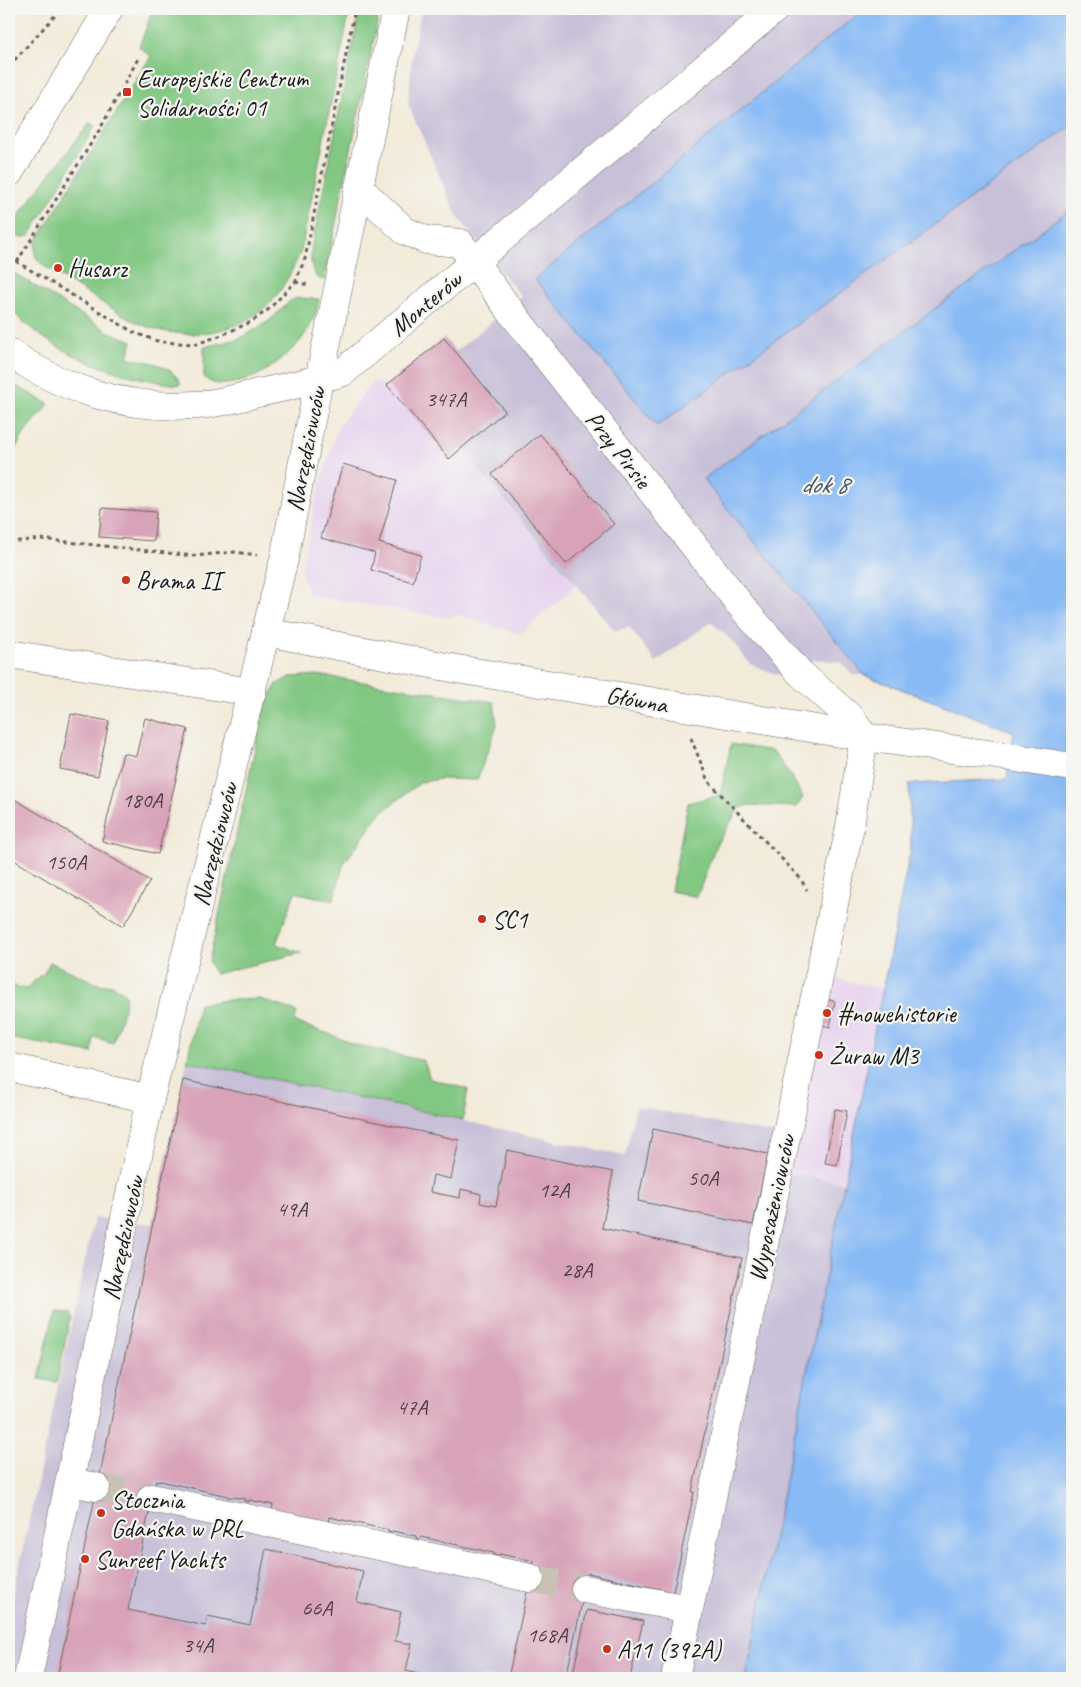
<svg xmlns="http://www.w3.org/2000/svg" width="1081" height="1687" font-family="Caveat,sans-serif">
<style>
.built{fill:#e7d2ef}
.industrial{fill:#c8bfd8}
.green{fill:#82c883;stroke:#4f7250}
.water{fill:#88baf5;stroke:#526b88}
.building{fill:#d8a2b8}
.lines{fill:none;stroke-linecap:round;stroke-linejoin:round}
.minor-tunnel{stroke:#c8c2b4;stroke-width:28;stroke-dasharray:28 14;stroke-linecap:butt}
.minor-casing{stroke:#67645e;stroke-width:29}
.path{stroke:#67645e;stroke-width:3;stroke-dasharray:4 4;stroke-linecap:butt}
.minor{stroke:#fff;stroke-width:28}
.poi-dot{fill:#c8321e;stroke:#f6f6f2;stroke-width:2}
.labels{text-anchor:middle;stroke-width:4.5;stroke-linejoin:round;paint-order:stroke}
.number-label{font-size:22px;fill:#4b3e43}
.poi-label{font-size:25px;fill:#1c1c1c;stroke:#f6f6f2;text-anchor:start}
.street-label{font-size:25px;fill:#1c1c1c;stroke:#f6f6f2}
.water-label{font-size:26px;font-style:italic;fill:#425368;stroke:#f6f6f2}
</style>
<rect width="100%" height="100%" fill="#f6f6f2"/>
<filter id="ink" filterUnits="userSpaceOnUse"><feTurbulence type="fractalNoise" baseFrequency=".02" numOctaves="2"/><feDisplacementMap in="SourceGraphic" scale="10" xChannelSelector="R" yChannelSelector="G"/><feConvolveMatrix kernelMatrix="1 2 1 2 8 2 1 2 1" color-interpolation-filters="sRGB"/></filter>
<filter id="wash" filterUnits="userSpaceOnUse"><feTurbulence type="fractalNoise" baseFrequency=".0096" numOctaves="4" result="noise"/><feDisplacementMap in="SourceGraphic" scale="20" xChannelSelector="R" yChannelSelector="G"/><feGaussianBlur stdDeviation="1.12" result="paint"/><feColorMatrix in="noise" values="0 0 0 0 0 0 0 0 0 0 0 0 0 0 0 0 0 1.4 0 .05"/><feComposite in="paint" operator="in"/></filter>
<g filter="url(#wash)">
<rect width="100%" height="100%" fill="#f3ebda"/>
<g class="built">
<polygon points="373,381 387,385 460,449 576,586 520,634 484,624 460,615 447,618 309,595 301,571 316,498 338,427"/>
<polygon points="821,975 883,989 845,1183 782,1172"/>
</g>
<g class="industrial">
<polygon points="422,9 864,9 535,279 657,426 1072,125 1072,208 703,479 864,675 853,675 841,662 813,659 794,681 750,664 731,640 711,622 656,662 629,627 615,631 461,449 387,385 444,338 456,351 522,297 484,252 456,214 408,104 413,48"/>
<polygon points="187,1061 625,1156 636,1106 789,1137 782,1172 845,1183 746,1678 9,1678 9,1614 94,1218 153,1224"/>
</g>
<g class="green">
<path d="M153,9H350L301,251C294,266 287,282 277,295C245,335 185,343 140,324C128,319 117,311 106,305C87,293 67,281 47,268C36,260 33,257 36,242L151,56L139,47Z"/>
<polygon points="360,9 380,9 324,280 317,278 313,270 311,261 311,250"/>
<path d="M90,123L95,126L30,235C22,239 16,237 9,232L26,205Z"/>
<path d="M9,270L109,332L132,341L128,358C149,362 169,363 181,383L179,385C116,377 53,355 9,308Z"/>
<path d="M297,298L319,299C317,314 310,329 300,341C291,352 277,363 265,371C251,380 216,392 204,377V347L239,339L269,321L290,301Z"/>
<polygon points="9,382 49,404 24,434 9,460"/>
<polygon points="317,675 494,702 497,725 477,780 441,779 421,782 381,813 344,863 333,901 295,892 276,944 301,953 215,974 209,961 264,707 277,684 290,677"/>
<polygon points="731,744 773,751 790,775 803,797 797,807 747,805 739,809 716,845 697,897 671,891 688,803 720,795"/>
<polygon points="50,962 98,984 114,985 126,995 124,1008 113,1043 94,1037 92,1053 9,1038 9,985 27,989 39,976 43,975"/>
<polygon points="260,999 297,1012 294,1022 335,1036 352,1044 424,1061 430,1079 468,1089 463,1120 187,1061 199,1004 227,1000"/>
<polygon points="54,1311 67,1312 70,1318 57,1382 39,1379"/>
</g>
<g class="water">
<polygon points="864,9 1072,9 1072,125 657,426 535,279"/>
<polygon points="1072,208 1072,1678 746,1678 911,847 909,784 1007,779 1014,732 864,675 703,479"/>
</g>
<g id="blocks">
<g class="building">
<polygon points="444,338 505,411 449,459 387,385"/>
<polygon points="540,434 614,524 566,564 492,474"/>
<polygon points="343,464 397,480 379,543 421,555 413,582 371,570 375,553 321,538"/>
<polygon points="102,508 156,512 154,541 99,537"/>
<polygon points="71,714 109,721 98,776 60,769"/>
<polygon points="145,718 188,729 158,854 102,841 123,753 136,756"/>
<polygon points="16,800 150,881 123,926 9,857 9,813"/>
<polygon points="824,999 835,1001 830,1027 819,1024"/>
<polygon points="183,1080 459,1140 451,1179 433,1175 430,1192 460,1198 461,1189 481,1194 480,1203 496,1206 507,1150 613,1172 602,1228 742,1258 692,1492 694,1492 673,1592 588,1573 566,1678 508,1678 534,1561 499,1554 499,1556 494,1555 494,1553 421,1537 420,1539 416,1538 416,1536 393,1531 392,1533 388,1532 388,1530 329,1517 327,1529 271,1517 273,1505 249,1500 249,1502 244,1501 245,1499 232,1497 227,1497 228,1496 156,1480 128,1610 206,1626 208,1616 250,1625 266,1549 363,1571 357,1602 401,1612 395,1641 412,1644 406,1671 434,1678 57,1678"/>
<polygon points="835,1109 847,1111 837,1165 825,1163"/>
<polygon points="653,1129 768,1154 753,1225 638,1201"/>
<polygon points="587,1610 643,1621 630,1678 572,1678"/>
</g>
</g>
</g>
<g filter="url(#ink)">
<use href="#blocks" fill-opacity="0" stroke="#67645e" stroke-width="1"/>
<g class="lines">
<g class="minor-tunnel">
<polyline points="96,1487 151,1498"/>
<polyline points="530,1578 585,1589"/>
</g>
<g class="minor-casing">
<g id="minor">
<polyline points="9,173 109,9"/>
<polyline points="359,188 405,231 426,240 460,243 509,309 746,612 800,673 853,720 864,737 850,826 675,1678"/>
<path d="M9,352C62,390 129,410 195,405C217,404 237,398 258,393C287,387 315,381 343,372L775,9"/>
<polyline points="266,632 457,669 864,737 1010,757 1072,767"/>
<polyline points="9,654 252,692"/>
<polyline points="9,1067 150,1099"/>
<polyline points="70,1482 96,1487"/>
<polyline points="151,1498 530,1578"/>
<polyline points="585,1589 688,1609"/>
<polyline points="28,1678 150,1099 284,559 319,380 396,9"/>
</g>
</g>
<g class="path">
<polyline points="9,66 61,9"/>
<polyline points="9,257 133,332 160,342 196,344 222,335 251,322 269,309 295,282 305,259 355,9"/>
<polyline points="17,262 100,129 139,57"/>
<polyline points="295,282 309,285"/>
<polyline points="9,542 41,539 194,556 234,552 257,555"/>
<polyline points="691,738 708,781 800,878 807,890"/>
</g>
<use href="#minor" class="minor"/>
</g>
</g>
<g class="poi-dot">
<rect x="122" y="87" width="10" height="10" rx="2.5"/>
<circle cx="58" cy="268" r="5"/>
<circle cx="126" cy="580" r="5"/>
<circle cx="482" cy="919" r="5"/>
<circle cx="827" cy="1013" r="5"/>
<circle cx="819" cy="1055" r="5"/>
<circle cx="101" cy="1513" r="5"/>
<circle cx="85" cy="1559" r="5"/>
<circle cx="607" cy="1649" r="5"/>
</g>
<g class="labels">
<g class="number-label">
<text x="446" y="406">347A</text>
<text x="142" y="807">180A</text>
<text x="66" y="869">150A</text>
<text x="703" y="1185">50A</text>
<text x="554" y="1197">12A</text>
<text x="292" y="1216">49A</text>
<text x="577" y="1277">28A</text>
<text x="412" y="1414">47A</text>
<text x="317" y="1615">66A</text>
<text x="547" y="1642">168A</text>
<text x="198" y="1652">34A</text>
</g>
<g class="poi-label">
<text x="137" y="87">Europejskie Centrum<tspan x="137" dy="29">Solidarności 01</tspan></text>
<text x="68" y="277">Husarz</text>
<text x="136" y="589">Brama II</text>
<text x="492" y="928">SC1</text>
<text x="837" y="1022">#nowehistorie</text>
<text x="829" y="1064">Żuraw M3</text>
<text x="111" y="1508">Stocznia<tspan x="111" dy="29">Gdańska w PRL</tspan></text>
<text x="95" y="1568">Sunreef Yachts</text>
<text x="617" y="1658">A11 (392A)</text>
</g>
<g class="street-label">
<text transform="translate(425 303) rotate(-40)" y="9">Monterów</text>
<text transform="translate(305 449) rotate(-79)" y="9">Narzędziowców</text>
<text transform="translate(619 449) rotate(52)" y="9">Przy Pirsie</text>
<text transform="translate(637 699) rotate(10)" y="9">Główna</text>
<text transform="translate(214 844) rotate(-76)" y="9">Narzędziowców</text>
<text transform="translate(771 1208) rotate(-78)" y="9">Wyposażeniowców</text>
<text transform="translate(122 1238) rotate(-78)" y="9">Narzędziowców</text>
</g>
<g class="water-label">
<text x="824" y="493">dok 8</text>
</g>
</g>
<rect width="1081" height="1687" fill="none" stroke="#f6f6f2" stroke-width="30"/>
</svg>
